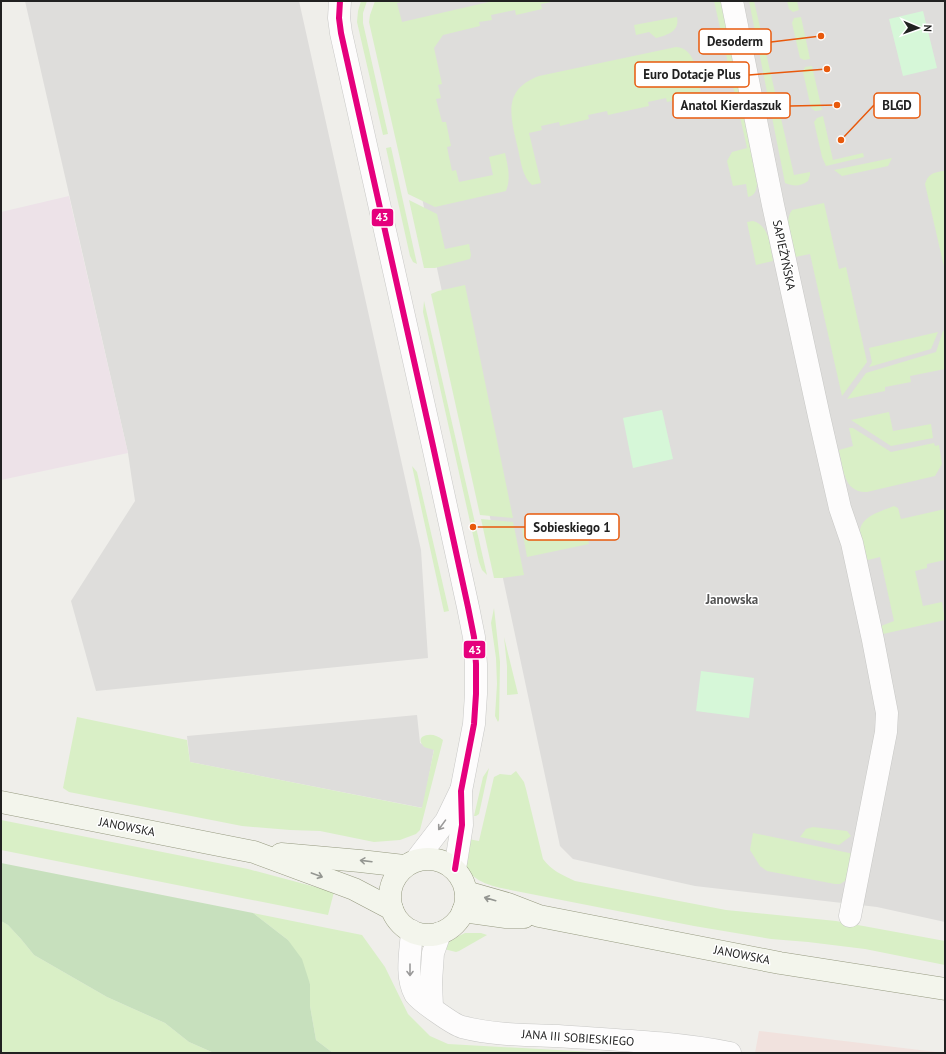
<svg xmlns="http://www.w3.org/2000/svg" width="946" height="1054" font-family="'PT Sans',sans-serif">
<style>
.residential{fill:#dedddb}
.commercial{fill:#f1e2de}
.industrial{fill:#ede2e8}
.grass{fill:#d9efc6}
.forest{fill:#c7e0bd}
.park{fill:#d6f7d8}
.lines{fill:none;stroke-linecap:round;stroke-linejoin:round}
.minor-casing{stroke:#c8c8c6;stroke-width:23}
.secondary-casing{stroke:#969a80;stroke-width:23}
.minor{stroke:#fdfcfc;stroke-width:22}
.secondary{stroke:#f3f5ec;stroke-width:22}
.bus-1-casing{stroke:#fff;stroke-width:9}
.bus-1{stroke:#e5007d;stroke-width:6}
.oneway{stroke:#9a9999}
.oneway2{stroke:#949691}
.labels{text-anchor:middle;stroke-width:3;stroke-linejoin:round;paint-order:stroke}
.street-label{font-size:12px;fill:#212121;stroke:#fff}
.neighbourhood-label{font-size:13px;font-weight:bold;fill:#545454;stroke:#fff}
.leader{fill:none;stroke:#e8590c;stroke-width:1.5}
.callout-dot{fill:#e8590c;stroke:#fff;stroke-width:1.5}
.callout{fill:#fff;stroke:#e8590c;stroke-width:1.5}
.callout-label{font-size:13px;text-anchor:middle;font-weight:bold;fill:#212121}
.line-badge{stroke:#fff;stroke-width:1.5}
.badge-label{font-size:11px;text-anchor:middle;font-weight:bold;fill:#fff}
</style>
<rect width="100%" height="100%" fill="#efeeea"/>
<g class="residential">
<polygon points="25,1 299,1 421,550 428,658 96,691 71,601 135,501 128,453"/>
<polygon points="389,1 945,1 945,922 877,907 695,886 573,859 560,846 382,10"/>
<polygon points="417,715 420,743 434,749 423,808 190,762 187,736"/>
</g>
<polygon class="commercial" points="759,1031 945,1053 755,1053"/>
<polygon class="industrial" points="69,196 128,453 1,480 1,212"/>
<g class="grass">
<polygon points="361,1 367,1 363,13 363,23 388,134 383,135 357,22 358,11"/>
<path d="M375,1H405L397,3L402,22L493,1H556L541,4L542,9L516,15L515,10L491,15L492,20L479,22L480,26L443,35L434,48L442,84L438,85L441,98L436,99L442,122H446L451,146L447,147L452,171L456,170L459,182L493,175L489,157L505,153C508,167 511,178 506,191L435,207L408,194L369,22L370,15Z"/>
<path d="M714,1H721L757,183C757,189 755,196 748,197L746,184L733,186L727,161L732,152L747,148Z"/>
<path d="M749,1H754L794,175L810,172V175L808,181C801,186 794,187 785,183Z"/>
<polygon points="787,1 797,1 799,10 793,12 789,9"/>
<path d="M677,17C680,31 668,35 656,38L649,32L636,35L634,25Z"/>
<polygon points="801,17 810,59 804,60 800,58 792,23 794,18"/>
<path d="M676,47C697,48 697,78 701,94L667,102L666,98L648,102L649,106L608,115L607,111L588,115L589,119L560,126L559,122L541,126L542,130L529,133L541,183L532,185C522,176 521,162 518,149C511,118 501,90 539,76Z"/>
<polygon points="812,66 822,110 815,111 811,108 803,72 805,67"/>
<polygon points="823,116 833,160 863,153 864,157 826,166 822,157 814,122 817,118"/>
<polygon points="391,147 417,264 413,262 410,256 386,148"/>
<polygon points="892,158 888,166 842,176 834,170"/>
<path d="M942,171H945V271L925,184C928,174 933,173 942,171Z"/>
<polygon points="409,200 437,214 445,249 469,244 471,255 470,259 435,268 424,268"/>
<path d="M824,203L839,269L846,267L867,362L842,396L810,254L795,257C792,242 783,222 792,210Z"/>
<path d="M753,221C770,226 770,246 773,261L756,265L747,222Z"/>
<polygon points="465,285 513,518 480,515 431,294 438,291"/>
<polygon points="424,301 487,575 482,570 479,562 423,312"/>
<polygon points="945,330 945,369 910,376 911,382 885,387 885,391 847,399 866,373 936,352 943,331"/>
<polygon points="938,332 931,349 869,367 872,362 869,348"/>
<polygon points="889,412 893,431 931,424 933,438 891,446 851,420"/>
<path d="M849,428H853L891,452L934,443L935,446L939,445L942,464L935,476L867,492C843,493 843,467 839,450L853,446Z"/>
<polygon points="412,466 417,472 449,611 444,612"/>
<path d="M894,506L898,508L901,519L945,509V560L927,564V568L915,571L923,606L942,602L945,620L883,634H882L881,626L894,621L880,557L868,560L865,558C863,550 859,539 860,531C861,516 882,511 894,506Z"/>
<polygon points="583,517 589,544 527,557 522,529"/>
<polygon points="481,519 513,522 524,575 502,578 494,578"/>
<polygon points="494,608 500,662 499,720 498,722 495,716 497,684 496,658 491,623"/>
<polygon points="504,637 518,694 507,695 507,666"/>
<path d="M77,717L187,740L190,762L422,808L434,750L424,747C421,743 419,741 422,737C429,733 437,735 443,740L420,830L416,834L400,840L374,842L320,831L290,830L242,826L69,792L63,788Z"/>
<polygon points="489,768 479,814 476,816 474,816 483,777"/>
<path d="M516,771L524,782L526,789L543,859C551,870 562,875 575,881L726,910L836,921L945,941V965L865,949L808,942L771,939L694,926L501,888C488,885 467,879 466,861C466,854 468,846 468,839L479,841L494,777L500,774L511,775Z"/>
<polygon points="1,820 248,869 334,892 328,915 1,850"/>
<polygon points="813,827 847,831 851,836 839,845 800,837 806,829"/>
<polygon points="753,833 854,854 848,879 840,884 835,884 767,871 760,866 750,850"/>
<polygon points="253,913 362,935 385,967 408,1014 430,1036 448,1044 611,1053 333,1053 316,1040 310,1006 310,984 288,940"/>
<polygon points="1,921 8,925 21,939 34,955 107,997 165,1023 189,1042 214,1053 1,1053"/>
<path d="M465,933H481L487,935L459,951L456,952L444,949C448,941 457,937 465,933Z"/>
</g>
<polygon class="forest" points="1,863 253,913 288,940 302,959 310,984 310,1006 316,1040 333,1053 214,1053 189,1042 165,1023 107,997 34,955 21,939 8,925 1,921"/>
<g class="park">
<polygon points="923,11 937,68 903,76 889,19"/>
<polygon points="662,410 673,459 633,468 623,418"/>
<polygon points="701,671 754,678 749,718 696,711"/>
</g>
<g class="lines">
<g class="minor-casing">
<g id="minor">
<polyline points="340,1 339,18 341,33 433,446 468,607 474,637 476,664 476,694 474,724 461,791 462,825 455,869"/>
<polyline points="732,1 773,205 819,416 840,508 852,543 873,640 887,713 886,732 850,916"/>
<polyline points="416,860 446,821 460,792"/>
<path d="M412,931C411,950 405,976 415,994C420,1001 454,1025 462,1027C493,1035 527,1035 558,1036C615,1040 674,1042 730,1053"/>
<polyline points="432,1007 431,982 433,953 440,933"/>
</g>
</g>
<g class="secondary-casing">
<g id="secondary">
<polyline points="1,802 254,852 354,889 392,909"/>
<polyline points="281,854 360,861 404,866"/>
<circle cx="428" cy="897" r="38"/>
<polyline points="466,892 508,904 539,916 780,963 945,989"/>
<polyline points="463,911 506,917 524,917"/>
</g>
</g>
<use href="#minor" class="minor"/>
<use href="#secondary" class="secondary"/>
<g class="bus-1-casing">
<polyline id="bus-1" points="340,1 339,18 341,33 433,446 468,607 474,637 476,664 476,694 474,724 461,791 462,825 455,869"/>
</g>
<use href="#bus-1" class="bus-1"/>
</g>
<defs><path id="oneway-shaft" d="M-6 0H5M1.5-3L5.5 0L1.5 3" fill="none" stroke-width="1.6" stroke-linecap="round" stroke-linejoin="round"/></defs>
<g class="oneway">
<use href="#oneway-shaft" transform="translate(442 825) rotate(126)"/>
<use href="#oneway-shaft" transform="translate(410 970) rotate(90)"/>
</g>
<g class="oneway2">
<use href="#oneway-shaft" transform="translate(366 861) rotate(-173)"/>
<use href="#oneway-shaft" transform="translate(317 875) rotate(20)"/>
<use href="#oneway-shaft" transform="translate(490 899) rotate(-164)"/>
</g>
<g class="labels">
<g class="street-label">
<text transform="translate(784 255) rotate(78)" y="4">SAPIEŻYŃSKA</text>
<text transform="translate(127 827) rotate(11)" y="4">JANOWSKA</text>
<text transform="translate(742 955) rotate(11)" y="4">JANOWSKA</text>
<text transform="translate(578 1038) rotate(4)" y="4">JANA III SOBIESKIEGO</text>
</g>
<g class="neighbourhood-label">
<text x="732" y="604">Janowska</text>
</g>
</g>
<path class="leader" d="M821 36L771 42M827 69L749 75M841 140L874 105M837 105L790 106M473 527L525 527"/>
<g class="callout-dot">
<circle cx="821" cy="36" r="4"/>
<circle cx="827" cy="69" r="4"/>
<circle cx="841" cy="140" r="4"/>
<circle cx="837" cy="105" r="4"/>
<circle cx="473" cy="527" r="4"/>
</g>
<g class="callout">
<rect x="699" y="29" width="72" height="25" rx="4"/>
<rect x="635" y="62" width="114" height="25" rx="4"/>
<rect x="874" y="93" width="46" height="25" rx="4"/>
<rect x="673" y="93" width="117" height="25" rx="4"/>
<rect x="525" y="514" width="94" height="26" rx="4"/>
</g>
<g class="callout-label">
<text x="735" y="46">Desoderm</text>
<text x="692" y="79">Euro Dotacje Plus</text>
<text x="897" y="110">BLGD</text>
<text x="731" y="110">Anatol Kierdaszuk</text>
<text x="572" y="532">Sobieskiego 1</text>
</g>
<g class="line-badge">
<rect x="371" y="208" width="23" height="19" rx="4" fill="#e5007d"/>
<rect x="463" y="640" width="23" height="19" rx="4" fill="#e5007d"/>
</g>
<g class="badge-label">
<text x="382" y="221">43</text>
<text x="475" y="654">43</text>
</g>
<rect width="946" height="1054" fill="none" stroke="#212121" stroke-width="4"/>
<g transform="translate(918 28) rotate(92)" stroke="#ffffff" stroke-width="3" paint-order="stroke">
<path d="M0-3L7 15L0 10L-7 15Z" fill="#212121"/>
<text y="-6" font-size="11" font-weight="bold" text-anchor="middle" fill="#212121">N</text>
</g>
</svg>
